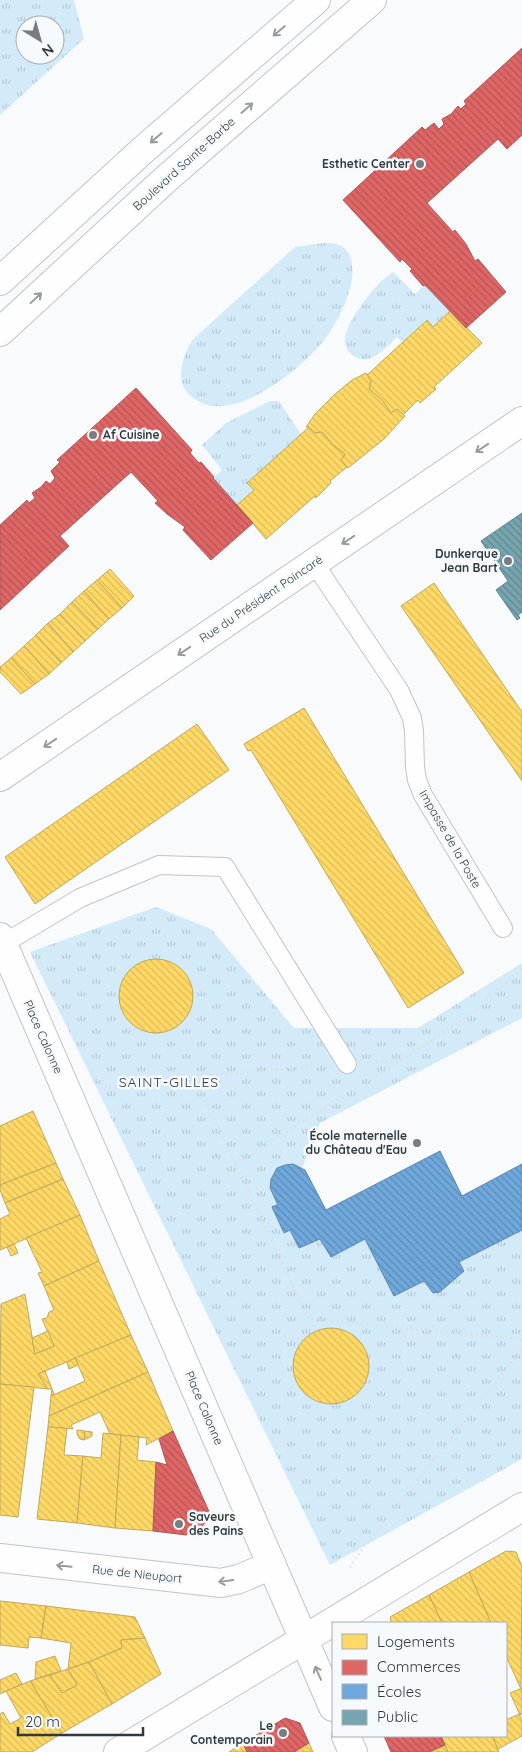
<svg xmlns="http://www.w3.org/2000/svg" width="522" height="1752" font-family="Quicksand,sans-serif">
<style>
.grass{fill:url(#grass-tufts);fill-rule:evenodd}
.homes{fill:url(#homes-back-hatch);stroke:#c1a95a}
.shops{fill:url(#shops-back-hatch);stroke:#ac585a}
.schools{fill:url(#schools-back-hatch);stroke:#5c87ac}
.public{fill:url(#public-back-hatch);stroke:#61858d}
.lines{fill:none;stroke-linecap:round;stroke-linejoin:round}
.service-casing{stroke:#c0c5c7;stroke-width:20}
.minor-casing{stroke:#c0c5c7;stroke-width:30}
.path{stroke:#dcdddd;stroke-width:3;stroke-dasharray:1 4;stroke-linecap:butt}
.service{stroke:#fefeff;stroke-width:18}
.minor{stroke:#fefeff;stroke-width:28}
.oneway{stroke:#989c9e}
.poi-dot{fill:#777d80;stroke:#f7fafd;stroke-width:2}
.labels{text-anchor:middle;stroke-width:5;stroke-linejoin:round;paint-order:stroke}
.street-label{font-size:12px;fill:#31393d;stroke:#f7fafd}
.poi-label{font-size:12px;font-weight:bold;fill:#31393d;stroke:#f7fafd;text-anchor:end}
.neighbourhood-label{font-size:14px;letter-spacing:1px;fill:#31393d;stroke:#f7fafd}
</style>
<defs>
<pattern id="grass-tufts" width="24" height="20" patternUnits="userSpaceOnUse" patternTransform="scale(1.25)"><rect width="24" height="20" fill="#d3eaf8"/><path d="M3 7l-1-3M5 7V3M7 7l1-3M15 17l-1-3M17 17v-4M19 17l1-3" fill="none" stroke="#b6c9d6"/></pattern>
<pattern id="homes-back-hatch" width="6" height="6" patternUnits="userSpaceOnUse" patternTransform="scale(1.25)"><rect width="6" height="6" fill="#ffd966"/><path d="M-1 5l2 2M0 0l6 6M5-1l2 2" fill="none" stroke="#dbbb59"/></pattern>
<pattern id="shops-back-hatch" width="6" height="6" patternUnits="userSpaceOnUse" patternTransform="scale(1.25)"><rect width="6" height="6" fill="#e06666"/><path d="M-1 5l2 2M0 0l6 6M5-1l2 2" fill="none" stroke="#b65555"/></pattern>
<pattern id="schools-back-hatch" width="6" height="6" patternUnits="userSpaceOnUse" patternTransform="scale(1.25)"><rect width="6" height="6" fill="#6fa8dc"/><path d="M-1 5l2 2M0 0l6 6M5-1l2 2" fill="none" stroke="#5c8ab4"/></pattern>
<pattern id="public-back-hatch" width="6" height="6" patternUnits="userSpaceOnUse" patternTransform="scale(1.25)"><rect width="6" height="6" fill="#76a5af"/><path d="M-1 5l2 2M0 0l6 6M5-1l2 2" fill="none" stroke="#618790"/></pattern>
</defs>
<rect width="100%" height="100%" fill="#f8fafc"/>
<g class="grass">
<path d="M0,0H74L84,39L0,115ZM25,25H55V55H25Z"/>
<path d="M323,243C330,243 338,243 344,248C366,268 340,320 325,339C302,369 224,434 188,393C174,378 184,355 192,340L295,247Z"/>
<path d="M393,272L415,294L425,285L450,311L433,327L426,320L402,342L397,337C384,349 367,371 349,352C346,348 344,342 345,337C349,318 376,282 393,272Z"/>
<polygon points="270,401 279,401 301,434 247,483 254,490 237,505 213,478 222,470 202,445 226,423"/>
<path d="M156,907L211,929L294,1028H418L522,963V1018L320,1123L302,1168C299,1167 295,1164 291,1164C279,1163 268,1175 270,1187C271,1193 275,1199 278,1205L272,1208L284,1233L290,1230L299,1248L320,1239L331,1257L365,1239L394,1296L424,1281L434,1292L443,1291L464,1271L459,1262L522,1230V1459L330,1565L30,952Z"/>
</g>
<g class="homes">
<polygon points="450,311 482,343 434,387 436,389 420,403 418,400 403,415 397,409 391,413 382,400 369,389 371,381 367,375 427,320 433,327"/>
<polygon points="366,373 371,381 369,389 382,400 391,413 397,409 405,416 384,439 348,468 341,460 345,454 333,445 322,432 315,433 309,427 306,427 315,414 334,395 352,380"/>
<polygon points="309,427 315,433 322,432 333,445 345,454 341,460 347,467 330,481 331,483 316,498 315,496 266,539 237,505 254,490 247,483"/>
<polygon points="110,569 134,596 122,608 97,580"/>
<polygon points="97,580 122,608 109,619 84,591"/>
<polygon points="434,583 522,712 522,781 401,606"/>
<polygon points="84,591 109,619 98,629 72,602"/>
<polygon points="72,602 98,629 85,641 60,614"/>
<polygon points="60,614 85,641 73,652 48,623"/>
<polygon points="48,623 73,652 61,663 36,635"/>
<polygon points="36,635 61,663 49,674 24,646"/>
<polygon points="24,646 49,674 35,684 11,658"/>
<polygon points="11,658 35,684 21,694 0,672 0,667"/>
<polygon points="304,708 464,973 408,1008 251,750 248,751 244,744"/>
<polygon points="197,724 229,770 35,904 5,857"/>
<circle cx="156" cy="996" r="37"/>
<polygon points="33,1111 56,1163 0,1185 0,1126"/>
<polygon points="56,1163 63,1179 5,1203 0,1190 0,1185"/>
<polygon points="63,1179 80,1215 0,1250 0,1219 10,1214 5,1203"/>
<polygon points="80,1215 99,1261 44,1286 38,1273 42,1272 26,1238"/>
<polygon points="14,1244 18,1253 11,1256 7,1247"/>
<polygon points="99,1261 131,1335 38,1374 48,1389 0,1384 1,1304 25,1294 35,1354 54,1346 42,1319 47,1318 49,1312 54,1310 44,1286"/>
<circle cx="331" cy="1366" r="38"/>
<polygon points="48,1331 54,1346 35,1354 32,1338"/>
<polygon points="131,1335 148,1372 49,1416 51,1396 85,1381 75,1358"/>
<polygon points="75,1358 78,1365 69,1369 67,1362"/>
<polygon points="45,1371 54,1394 51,1396 52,1389 48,1389 38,1374"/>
<polygon points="148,1372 173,1431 146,1445 147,1438 110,1434 100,1412 71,1425 73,1429 48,1427 49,1416"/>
<polygon points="0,1384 34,1387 18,1517 0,1515"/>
<polygon points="48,1427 67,1428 64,1455 83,1456 77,1523 37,1519"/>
<polygon points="77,1430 85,1431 84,1440 80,1439 77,1434"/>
<polygon points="85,1431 92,1432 92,1436 84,1440"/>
<polygon points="103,1433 121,1435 115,1528 77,1523 83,1456 101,1458"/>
<polygon points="121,1435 139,1437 137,1460 156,1462 153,1531 115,1528"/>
<polygon points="506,1551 516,1552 522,1567 521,1689 506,1656 506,1623 491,1623 469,1572"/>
<polygon points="469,1572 491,1623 442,1623 429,1595"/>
<polygon points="429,1595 442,1623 392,1623 390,1617"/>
<polygon points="0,1601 46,1606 41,1638 29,1637 28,1648 0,1645"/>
<polygon points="46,1606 135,1617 145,1638 121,1640 122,1648 89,1662 68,1669 71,1643 41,1638"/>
<polygon points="145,1638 161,1674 112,1704 89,1662 122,1648 121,1640"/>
<polygon points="55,1656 61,1671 35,1679 36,1662"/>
<polygon points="89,1662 112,1704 62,1733 30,1681 50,1675 62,1693 77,1685 68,1669"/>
<polygon points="68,1669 77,1685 62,1693 50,1675"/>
<polygon points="16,1673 22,1684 0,1694 0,1680"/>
<polygon points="30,1681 62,1733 32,1752 0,1752 0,1714 3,1712 10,1724 21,1718 6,1691"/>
<polygon points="522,1688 522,1714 520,1715 510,1693"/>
<polygon points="519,1714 522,1721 522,1736 498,1749 492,1736 506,1736 506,1720"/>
<polygon points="441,1736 492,1736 499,1752 448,1752"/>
<polygon points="243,1743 247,1752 229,1752"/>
<polygon points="309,1743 313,1752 294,1752"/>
<polygon points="445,1745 448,1752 429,1752"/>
</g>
<g class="shops">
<polygon points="522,48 522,135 507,149 498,139 427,203 453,232 455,230 466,244 475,261 478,259 506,292 466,328 425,285 423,286 410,271 412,269 402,259 400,262 343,200 422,127 425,130 434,123 439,129 444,124 442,119 451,114 458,106 461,109 466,104 464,101"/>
<polygon points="136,388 192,450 190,453 199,463 201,462 214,477 213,478 253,523 211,560 183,530 185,527 167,514 155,503 158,501 131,472 60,536 69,546 0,610 0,525 27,500 29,503 35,498 32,493 41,487 46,481 50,484 55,478 51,471 60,462 57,460"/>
<polygon points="173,1431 211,1516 200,1529 186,1535 153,1531 156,1462 167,1465 159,1439"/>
<polygon points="285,1718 300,1723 309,1743 294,1752 247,1752 243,1743"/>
<polygon points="384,1736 441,1736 445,1745 429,1752 391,1752"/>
</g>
<polygon class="schools" points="440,1151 462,1196 522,1164 522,1230 459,1262 464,1271 440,1292 433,1293 424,1281 394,1296 365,1239 331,1257 320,1239 299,1248 290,1230 284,1233 272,1207 278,1205 270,1188 271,1179 277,1168 285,1165 293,1164 305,1170 326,1210"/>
<polygon class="public" points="522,513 522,612 518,615 520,618 517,620 496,590 508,581 481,541"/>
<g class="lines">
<g class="service-casing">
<g id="service">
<polyline points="314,563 399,690 412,718 414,731 415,767 417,780 423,795 503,928"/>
<polyline points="3,944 80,898 159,865 225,867 347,1064"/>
</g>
</g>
<g class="minor-casing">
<g id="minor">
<polyline points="0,281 143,150 316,0"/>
<polyline points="0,332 166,179 372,0"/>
<polyline points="0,777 522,421"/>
<polyline points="0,937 333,1707"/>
<polyline points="0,1558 221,1583 239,1579 272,1565"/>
<polyline points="346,1736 353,1752"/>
<polyline points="118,1752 522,1507"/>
</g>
</g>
<g class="path">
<polyline points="376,1062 403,1060"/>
<polyline points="312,1067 194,1076 309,1319 522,1339"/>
<polyline points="376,1076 467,1017 522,969"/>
<polyline points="105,1088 194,1076"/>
<polyline points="235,1163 345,1095"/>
<polyline points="350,1567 360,1552 522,1350"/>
</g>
<use href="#service" class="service"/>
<use href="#minor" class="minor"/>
</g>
<defs><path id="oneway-shaft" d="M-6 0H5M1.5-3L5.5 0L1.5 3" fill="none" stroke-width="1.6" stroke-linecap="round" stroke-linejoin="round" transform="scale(1.25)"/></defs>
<g class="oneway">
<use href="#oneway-shaft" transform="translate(279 31) rotate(140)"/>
<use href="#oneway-shaft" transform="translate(247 108) rotate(-41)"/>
<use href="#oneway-shaft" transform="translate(156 138) rotate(139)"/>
<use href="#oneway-shaft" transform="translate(36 298) rotate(-43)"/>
<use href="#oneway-shaft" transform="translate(482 448) rotate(146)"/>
<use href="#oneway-shaft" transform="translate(348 540) rotate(146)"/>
<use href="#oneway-shaft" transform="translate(184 651) rotate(146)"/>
<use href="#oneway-shaft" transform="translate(50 743) rotate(146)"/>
<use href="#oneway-shaft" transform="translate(64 1566) rotate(-174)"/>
<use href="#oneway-shaft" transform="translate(226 1581) rotate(172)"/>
<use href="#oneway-shaft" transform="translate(318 1673) rotate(-114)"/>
</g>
<g class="poi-dot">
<circle cx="420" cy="164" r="5"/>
<circle cx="93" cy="435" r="5"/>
<circle cx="508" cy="561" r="5"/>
<circle cx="417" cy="1143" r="5"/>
<circle cx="179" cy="1524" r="5"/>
<circle cx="283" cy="1733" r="5"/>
</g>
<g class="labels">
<g class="street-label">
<text transform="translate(184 164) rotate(-42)" y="4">Boulevard Sainte-Barbe</text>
<text transform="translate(261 599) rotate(-34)" y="4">Rue du Président Poincaré</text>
<text transform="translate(450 839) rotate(60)" y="4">Impasse de la Poste</text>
<text transform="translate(43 1037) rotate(66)" y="4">Place Calonne</text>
<text transform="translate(204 1408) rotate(67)" y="4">Place Calonne</text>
<text transform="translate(137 1574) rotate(6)" y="4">Rue de Nieuport</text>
</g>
<g class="poi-label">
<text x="410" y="168">Esthetic Center</text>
<text x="103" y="439" text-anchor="start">Af Cuisine</text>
<text x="498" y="558">Dunkerque<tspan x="498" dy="14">Jean Bart</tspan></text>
<text x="407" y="1140">École maternelle<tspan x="407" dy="14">du Château d'Eau</tspan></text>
<text x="189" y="1521" text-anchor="start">Saveurs<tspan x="189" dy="14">des Pains</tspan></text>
<text x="273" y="1730">Le<tspan x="273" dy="14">Contemporain</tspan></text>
</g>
<g class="neighbourhood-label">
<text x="169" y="1087">SAINT-GILLES</text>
</g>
</g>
<rect x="332" y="1622" width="175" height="115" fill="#f7fafd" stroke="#a8adb0"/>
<rect x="342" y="1634" width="25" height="15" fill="#ffd966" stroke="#a8adb0"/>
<text x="377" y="1647" font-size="15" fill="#31393d">Logements</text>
<rect x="342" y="1660" width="25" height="15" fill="#e06666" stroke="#a8adb0"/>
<text x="377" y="1672" font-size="15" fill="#31393d">Commerces</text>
<rect x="342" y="1684" width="25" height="15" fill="#6fa8dc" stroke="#a8adb0"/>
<text x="377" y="1697" font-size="15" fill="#31393d">Écoles</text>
<rect x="342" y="1710" width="25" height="15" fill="#76a5af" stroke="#a8adb0"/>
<text x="377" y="1722" font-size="15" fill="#31393d">Public</text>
<g transform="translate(40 40) rotate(143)"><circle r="24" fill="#f7fafd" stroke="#a8adb0"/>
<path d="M0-4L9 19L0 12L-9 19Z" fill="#777d80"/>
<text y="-8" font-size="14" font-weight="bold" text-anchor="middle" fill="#31393d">N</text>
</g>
<path d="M18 1727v8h125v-8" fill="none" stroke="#31393d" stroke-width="2.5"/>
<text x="25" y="1727" font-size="15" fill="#31393d" stroke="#f7fafd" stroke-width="4" paint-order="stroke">20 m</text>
</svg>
